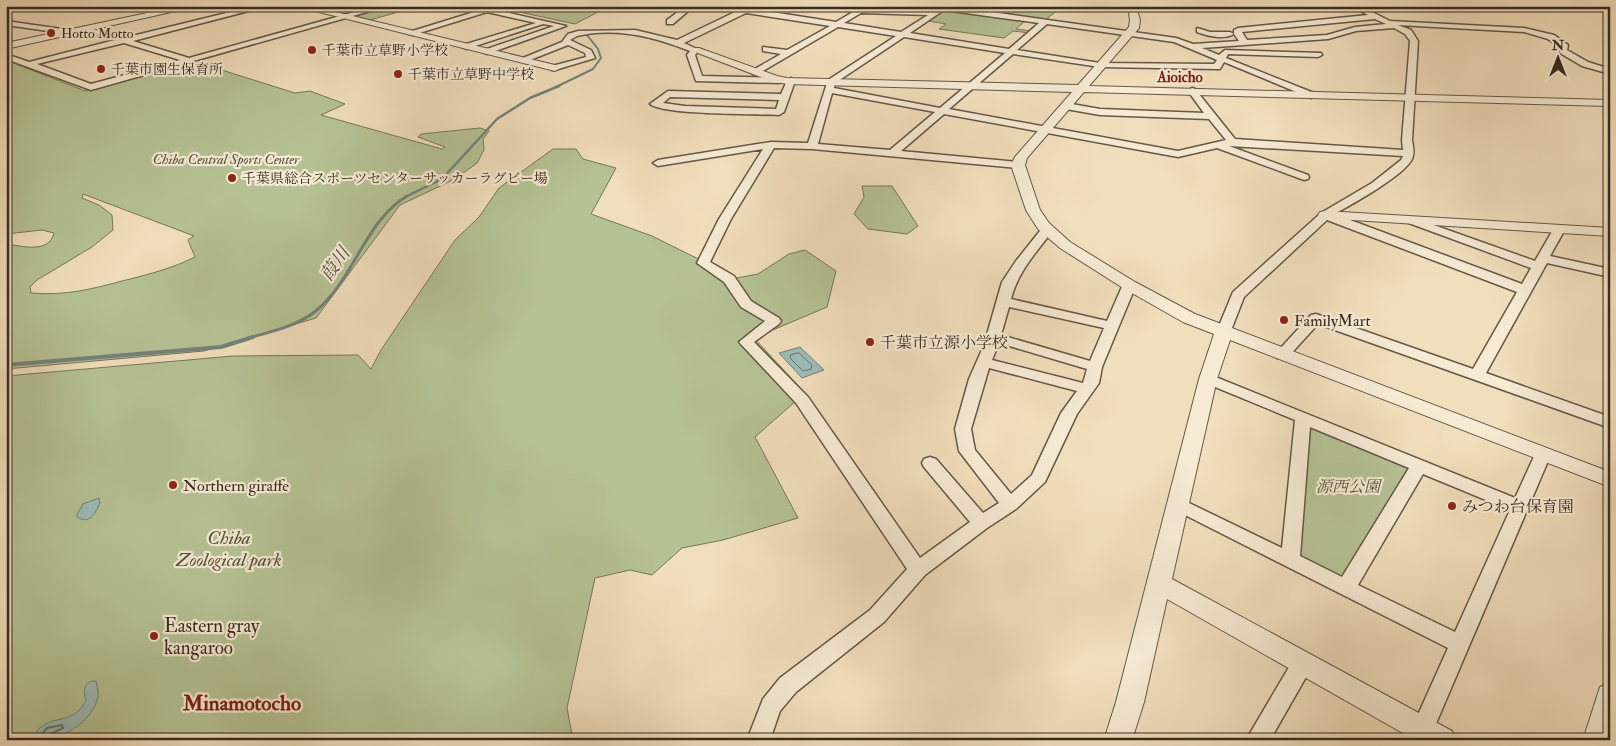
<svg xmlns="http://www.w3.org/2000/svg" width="1616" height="746" font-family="'IM FELL Double Pica','Noto Serif JP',serif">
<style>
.green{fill:#b5c294;stroke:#75775b;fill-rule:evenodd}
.water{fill:#9cbbb8;stroke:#73827c}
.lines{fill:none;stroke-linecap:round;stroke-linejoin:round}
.shore-far1{stroke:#68746d;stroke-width:1}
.shore{stroke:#68746d;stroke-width:2}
.stream-far3{stroke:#73827c;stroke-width:2}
.stream-far2{stroke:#73827c;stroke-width:2.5}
.stream-far1{stroke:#73827c;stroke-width:3}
.stream{stroke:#73827c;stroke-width:4}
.building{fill:#dea48d;stroke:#352c22}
.minor-casing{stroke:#645848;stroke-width:3}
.tertiary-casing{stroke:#645848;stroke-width:2}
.minor{fill:#f6ead3;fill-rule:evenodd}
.tertiary{fill:#f6ead3;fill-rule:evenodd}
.poi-dot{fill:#8f2418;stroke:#f6ead3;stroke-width:2}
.labels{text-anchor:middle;stroke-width:4.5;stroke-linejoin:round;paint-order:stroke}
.far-poi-label{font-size:14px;fill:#352c22;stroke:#f6ead3;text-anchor:start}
.far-park-label{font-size:14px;font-style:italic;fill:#55523e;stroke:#f6ead3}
.far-neighbourhood-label{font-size:15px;font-weight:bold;fill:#7a1f14;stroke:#f6ead3}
.poi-label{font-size:16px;fill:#352c22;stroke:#f6ead3;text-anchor:start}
.park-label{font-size:16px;font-style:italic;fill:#55523e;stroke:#f6ead3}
.water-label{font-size:18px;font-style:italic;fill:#4f5048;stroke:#f6ead3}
.near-park-label{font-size:19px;font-style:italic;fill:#55523e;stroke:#f6ead3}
.near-poi-label{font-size:19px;fill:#352c22;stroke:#f6ead3;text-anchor:start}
.near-neighbourhood-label{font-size:21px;font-weight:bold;fill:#7a1f14;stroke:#f6ead3}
</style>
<rect width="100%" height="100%" fill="#f1debc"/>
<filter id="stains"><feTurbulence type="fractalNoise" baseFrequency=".004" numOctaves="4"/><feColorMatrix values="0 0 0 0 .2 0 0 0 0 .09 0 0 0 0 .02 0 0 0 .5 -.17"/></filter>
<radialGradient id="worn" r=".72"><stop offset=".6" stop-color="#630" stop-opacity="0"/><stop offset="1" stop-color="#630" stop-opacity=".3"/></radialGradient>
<g class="green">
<polygon points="390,6 420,6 366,21 353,17"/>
<polygon points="499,6 601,6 598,12 575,24 496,7"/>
<polygon points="952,6 1063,6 1044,21 954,8"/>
<polygon points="946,9 1026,20 1016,29 1032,31 1030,33 1013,31 1004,38 939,29 946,24 928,21"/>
<path d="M6,60L85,91L193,61L295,93L310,91L345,104L321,115L442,149L445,147L418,137L421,134L480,128L489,131L483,139L484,150L477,163L455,179L400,205L316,318L204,351L6,369V244C22,246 49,254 54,233L42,230L6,234ZM83,194L194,236L188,240L195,257C173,268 150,274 126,280C92,289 66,296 31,293L30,287L37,280L92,247L113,230L112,215L99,205L82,198Z"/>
<polygon points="553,149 576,149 583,159 616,168 591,214 652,236 737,278 758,274 789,254 805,250 836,271 827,307 754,338 805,393 755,437 798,518 723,540 682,548 652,575 630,570 595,578 567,708 573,740 6,740 6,376 233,356 358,355 371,369 381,350 455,240 479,217 499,188"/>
<polygon points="862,186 892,186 918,226 907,234 868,229 854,214 864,197"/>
<polygon points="1310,424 1411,466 1346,578 1335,579 1300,559"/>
</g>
<g class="water">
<polygon points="800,347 824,370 802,378 779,353"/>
<path d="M99,498L100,503C95,514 89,526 76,516L83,504Z"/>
<path d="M91,681H96C97,686 99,692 98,697C93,722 56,746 32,737C50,710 70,729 86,701C84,691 82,687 91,681Z"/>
</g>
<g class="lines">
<polygon class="shore-far1" points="799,353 812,365 811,369 803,371 790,358 791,355"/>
<polyline class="shore" points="37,740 47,728 62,725 63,728 51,734 49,740"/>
<polyline class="stream-far3" points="556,87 593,69 601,58 598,49 587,35"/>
<polyline class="stream-far2" points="405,197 442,179 497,119 530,98 559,86"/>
<path class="stream-far1" d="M249,338C272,331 298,326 317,310C354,279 365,221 407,196"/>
<polyline class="stream" points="6,365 221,347 253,337"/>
</g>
<polygon class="building" points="320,6 368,6 346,12"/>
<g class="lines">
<g class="minor-casing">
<g id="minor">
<polygon points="22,6 21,7 6,11 6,7"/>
<path d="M255,6H268L133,41L189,58L376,6H388L91,90L6,59V54L29,62L115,40L83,31V27H86L124,38ZM124,43L180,60L91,84L37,64Z"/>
<polygon points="686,6 694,6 673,24 667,24 667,20"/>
<path d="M713,6L746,8L836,22L853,12L822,6L934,11L941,6H949L1176,38L1193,44L1239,41L1234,34V30L1238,28L1368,15L1351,6H1360L1390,21L1524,28L1554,35L1568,45L1567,50L1588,62L1610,69V74L1582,66L1560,53L1561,48L1548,39L1524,32L1398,25L1411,30L1418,41L1412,140C1413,147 1415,153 1412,159C1405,175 1351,205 1334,214L1522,284L1531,268L1406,222L1404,220L1406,218H1414L1535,261L1554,228H1562L1564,231L1550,256L1610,269V277L1547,263L1486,373L1610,417V428L1318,324L1287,358H1277L1275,355L1277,352L1311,315L1316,314L1473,369L1517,292L1327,220L1244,297L1230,333L1228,336H1218L1216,333L1233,292L1321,213L1372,183L1401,160L1403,156L1229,146L1308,175L1309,177L1308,179L1304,180L1217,148L1178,157L944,114L901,151L1018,162L1023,165L1018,168L812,149L774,148L731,219L710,262L734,276L751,301L779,318L781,321L779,324L754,342L808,397L920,558L970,522L924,467L922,463L924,459L930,457L936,459L983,513L999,503L959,451L955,429L969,379L984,345L1002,282L1016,261L1043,227H1051L1053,230C1036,253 1018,271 1011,299L1107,321L1124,282L1129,281L1136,285L1102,367L1099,383L1077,414L1045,482L1016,509L987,528L925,575L884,622L796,692L780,711L770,740H747L763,699L780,678L870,610L907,569L796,403L739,342L765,321L741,307L724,282L697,263L719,219L763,149L658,166L653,163L658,160L771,142L808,143L828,80L896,36L838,27L756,75L753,74V70L781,54L763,51V47L787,50L830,26L746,13L684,43L699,50L695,55L702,76L782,78V82L779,83L696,81L687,55L690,51C654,37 616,27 577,36L570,40L591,50L595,58L555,70H552V66L586,57L585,53L568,45L525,62L518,60L562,42L568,34L578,31L635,30L677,40L737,11ZM944,10L1039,23L1009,49L910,33ZM861,13L928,15L901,32L844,23ZM1375,19L1386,24L1355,27L1327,35L1247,40L1242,32ZM1047,24L1174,42L1217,60L1214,64L1100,63L1017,50ZM1394,28L1405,34L1410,41L1402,140L1403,150L1235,139L1195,89L1192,88L1188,91L1204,113L1100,109L1066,103L1061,106L1066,109L1100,115L1209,119L1226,140L1178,151L949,109L1013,54L1100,67L1217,69H1220L1224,62L1311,98L1315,95L1314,93L1226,58L1228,54L1318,57L1322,55L1321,53L1225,50L1219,55L1202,48L1328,39L1356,31ZM904,37L1005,53L940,108L834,88L835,83ZM832,93L935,112L890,150L818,144ZM1009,307L1104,328L1090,361L1001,335ZM999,343L1087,369L1083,383L992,360ZM989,368L1077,391L1061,413L1032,475L1011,494L975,450L971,429Z"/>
<polygon points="487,8 566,26 487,54 483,52 484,50 554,26 543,24 466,49 462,47 463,45 536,23 487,12 413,35 406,33"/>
<polygon points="6,21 69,30 73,32 69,34 6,25"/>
<path d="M1197,28L1210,32H1230L1234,34C1224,40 1207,36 1197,32Z"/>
<path d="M791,78L795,81L784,112L779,115C756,114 664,115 650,104L668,91L781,94L787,81ZM670,97L779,100L776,109L685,106L663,103Z"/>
<path d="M1208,374L1515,498L1537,450L1543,448L1549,450L1551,454L1429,740H1409L1408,737L1448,648L1173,509L1170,505L1173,501L1179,499L1185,501L1282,548L1295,420L1203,382L1200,379L1203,376ZM1310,427L1409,468L1342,577L1300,556ZM1423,474L1510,510L1455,632L1358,585Z"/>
<polygon points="1303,654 1311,657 1314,663 1270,740 1246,740 1295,657"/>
</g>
</g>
<g class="tertiary-casing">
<g id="tertiary">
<polygon points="180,6 198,6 6,49 6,43"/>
<polygon points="295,6 311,6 555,65 560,68 555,71"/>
<polygon points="466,6 482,6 491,10 487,13"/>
<polygon points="1128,6 1136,6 1140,20 1139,28 1089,86 1610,100 1610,106 1084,92 1027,158 1025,165 1040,210 1049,223 1070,242 1135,282 1195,314 1610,472 1610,487 1230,340 1217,379 1172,579 1452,731 1456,740 1415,740 1167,599 1144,702 1132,740 1104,740 1116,702 1199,379 1214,334 1183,322 1123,288 1060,248 1038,229 1026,210 1011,165 1015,157 1072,92 787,84 771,81 690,50 691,48 699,48 777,76 787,78 1078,85 1129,27 1130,20"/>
<polygon points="1325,211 1610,228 1610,236 1320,218 1318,215 1320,212"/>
<polygon points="1610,683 1610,740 1583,740 1600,687"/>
</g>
</g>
<use href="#minor" class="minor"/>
<use href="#tertiary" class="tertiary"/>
</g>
<g class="poi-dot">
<circle cx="51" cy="33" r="5"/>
<circle cx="312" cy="50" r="5"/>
<circle cx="101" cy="69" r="5"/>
<circle cx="398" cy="74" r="5"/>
<circle cx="232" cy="178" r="5"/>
<circle cx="1284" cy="320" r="5"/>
<circle cx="870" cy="342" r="5"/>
<circle cx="173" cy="485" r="5"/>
<circle cx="1452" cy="506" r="5"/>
<circle cx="154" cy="636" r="5"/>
</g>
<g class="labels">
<g class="far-poi-label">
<text x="61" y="38">Hotto Motto</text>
<text x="322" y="55">千葉市立草野小学校</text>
<text x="111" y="74">千葉市園生保育所</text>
<text x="408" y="79">千葉市立草野中学校</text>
<text x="242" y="183">千葉県総合スポーツセンターサッカーラグビー場</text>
</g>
<g class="far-park-label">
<text x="226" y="164">Chiba Central Sports Center</text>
</g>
<g class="far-neighbourhood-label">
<text x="1180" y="82">Aioicho</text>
</g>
<g class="poi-label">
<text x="1294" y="326">FamilyMart</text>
<text x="880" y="348">千葉市立源小学校</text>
<text x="183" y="491">Northern giraffe</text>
<text x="1462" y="512">みつわ台保育園</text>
</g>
<g class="park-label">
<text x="1348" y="492">源西公園</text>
</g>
<g class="water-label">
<text transform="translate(335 264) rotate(-55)" y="6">葭川</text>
</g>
<g class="near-park-label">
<text x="229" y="544">Chiba<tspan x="229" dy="22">Zoological park</tspan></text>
</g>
<g class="near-poi-label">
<text x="164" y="632">Eastern gray<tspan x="164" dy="22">kangaroo</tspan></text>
</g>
<g class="near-neighbourhood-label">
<text x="242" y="710">Minamotocho</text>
</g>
</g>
<rect width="1616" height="746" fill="none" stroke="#f1debc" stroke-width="25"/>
<rect x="8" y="8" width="1601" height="731" fill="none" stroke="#352c22" stroke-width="2.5"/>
<rect x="12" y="12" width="1591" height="721" fill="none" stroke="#352c22"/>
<g transform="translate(1558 58)" stroke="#f6ead3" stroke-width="4" paint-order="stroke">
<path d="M0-4L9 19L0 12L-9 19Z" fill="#352c22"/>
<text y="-8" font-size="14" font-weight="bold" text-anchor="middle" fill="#352c22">N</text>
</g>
<rect width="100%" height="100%" filter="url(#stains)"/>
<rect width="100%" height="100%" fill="url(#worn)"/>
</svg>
